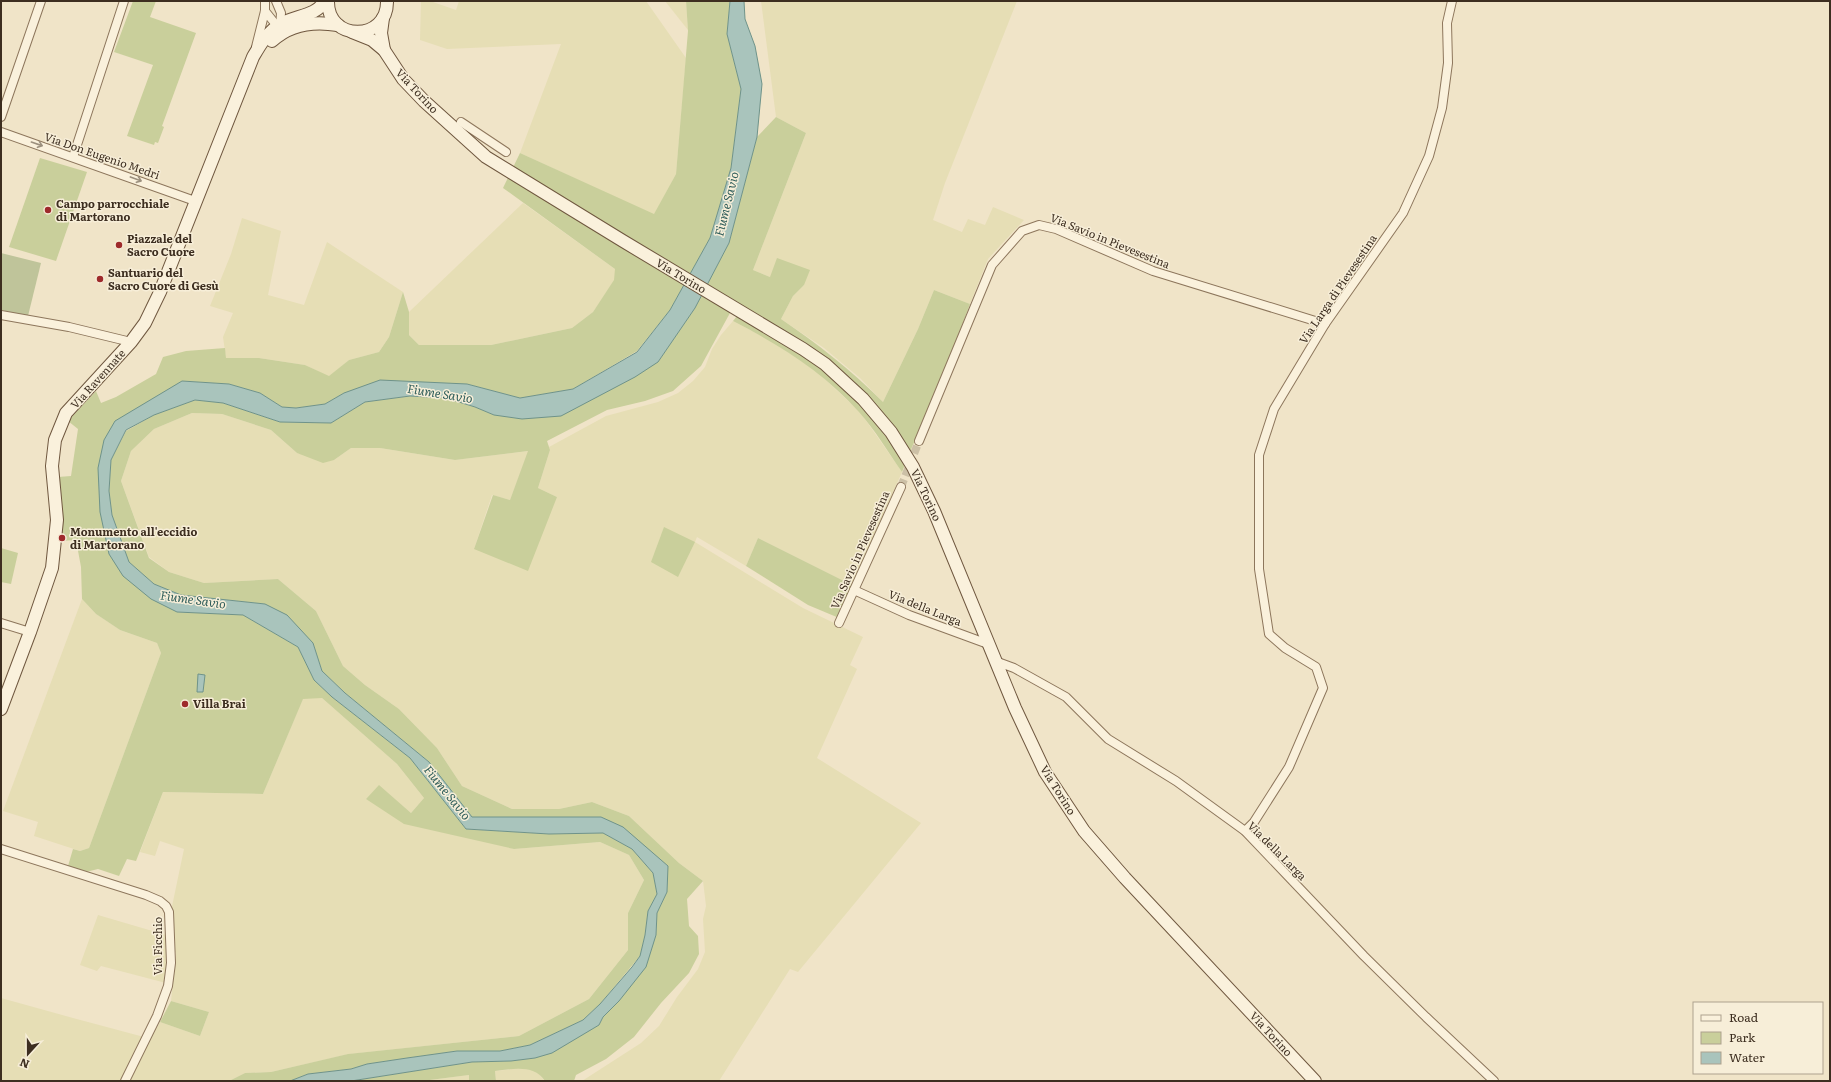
<svg xmlns="http://www.w3.org/2000/svg" width="1831" height="1082" font-family="Literata,serif">
<style>
.farmland{fill:#e6deb5}
.green{fill:#c9cf9b}
.cemetery{fill:#bfc49a}
.water{fill:#a9c4bc;stroke:#6f938a}
.lines{fill:none;stroke-linecap:round;stroke-linejoin:round}
.minor-tunnel{stroke:#ccc0a6;stroke-width:8;stroke-dasharray:8 4;stroke-linecap:butt}
.minor-casing{stroke:#8d765c;stroke-width:10}
.secondary-casing{stroke:#6f573f;stroke-width:14}
.minor{stroke:#faf1dc;stroke-width:8}
.secondary{stroke:#faf1dc;stroke-width:12}
.oneway{stroke:#9c907e}
.poi-dot{fill:#9e2a2b;stroke:#f7eed8;stroke-width:1.5}
.labels{text-anchor:middle;stroke-width:3;stroke-linejoin:round;paint-order:stroke}
.street-label{font-size:11px;fill:#3d2e20;stroke:#f7eed8}
.poi-label{font-size:11px;font-weight:bold;fill:#3d2e20;stroke:#f7eed8;text-anchor:start}
.water-label{font-size:12px;font-style:italic;fill:#2f5d5a;stroke:#f7eed8}
</style>
<rect width="100%" height="100%" fill="#f0e4c8"/>
<g class="farmland">
<polygon points="421,1 430,1 456,10 459,1 646,1 686,58 676,174 654,215 520,153 561,44 447,49 420,40"/>
<polygon points="665,1 686,1 688,30"/>
<polygon points="761,1 1017,1 945,183 933,220 962,232 968,219 985,225 993,207 1024,220 988,259 970,304 934,290 918,329 883,402 860,378 824,348 781,319 793,296 804,285 770,277 753,270 806,133 776,117"/>
<polygon points="523,203 615,269 615,280 593,312 572,328 491,345 419,345 409,335 409,312"/>
<polygon points="242,218 281,231 268,295 304,305 327,242 403,292 389,337 379,352 349,360 329,377 305,365 259,358 226,358 223,337 233,313 210,306 231,254"/>
<polygon points="733,321 775,343 816,371 860,412 902,472 852,585 758,538 746,566 697,537 695,542 803,608 863,637 850,665 857,669 817,758 921,823 798,972 790,969 719,1081 582,1081 641,1043 659,1026 677,997 698,969 705,952 703,919 706,906 703,881 679,863 629,816 592,802 559,809 512,809 462,786 437,748 399,709 365,685 343,666 316,611 278,579 204,583 169,572 149,557 121,481 131,451 154,429 192,413 222,414 271,430 297,453 334,460 351,448 380,448 455,460 529,451 510,500 492,495 474,549 557,497 538,488 550,450 549,447 606,416 658,402 678,393 693,381 705,367 712,349 721,335"/>
<polygon points="82,599 96,614 120,630 157,643 161,653 89,848 80,851 34,836 38,822 3,811"/>
<polygon points="303,698 322,698 397,764 424,798 411,813 379,786 366,799 514,849 600,842 629,855 644,880 628,913 628,950 589,999 519,1036 349,1054 271,1072 245,1073 229,1081 127,1081 160,1022 200,1036 209,1012 171,1001 176,953 170,943 166,983 101,966 97,971 80,965 98,915 166,935 184,849 160,841 155,856 140,852 163,792 263,794"/>
<polygon points="1,998 73,1018 144,1037 120,1081 1,1081"/>
<polygon points="523,1068 536,1071 545,1081 496,1081 495,1071"/>
<polygon points="469,1075 469,1081 422,1081"/>
</g>
<g class="green">
<polygon points="133,1 156,1 150,17 196,33 162,126 164,127 158,143 155,142 154,145 127,136 153,65 114,52"/>
<polygon points="686,1 730,1 727,34 741,89 731,168 710,238 670,310 637,351 573,389 520,398 467,384 344,393 325,404 296,408 282,407 260,393 229,384 182,381 104,440 109,554 177,612 243,615 298,647 314,680 332,697 410,758 466,829 549,834 603,833 632,849 653,873 657,894 648,911 645,935 640,956 600,1004 583,1020 530,1045 500,1051 457,1051 367,1064 351,1069 308,1074 290,1081 229,1081 245,1073 271,1072 348,1054 519,1036 589,999 628,950 628,913 644,880 629,855 600,842 514,849 404,824 366,799 379,785 411,813 424,798 397,764 322,698 303,699 263,794 163,792 136,861 127,859 119,876 98,869 86,872 68,866 73,849 80,851 89,848 161,653 157,643 120,630 96,614 82,599 81,567 76,540 60,541 58,477 71,476 78,429 68,421 96,391 101,403 116,397 156,374 163,357 186,351 225,348 226,358 259,358 305,365 329,376 349,360 379,352 389,337 403,292 409,312 409,335 419,345 491,345 572,328 593,312 614,280 615,269 503,188 520,153 654,214 676,174 688,31"/>
<path d="M776,117L806,133L753,270L770,277L777,258L810,270L804,285L793,296L781,319C818,344 851,370 883,402L918,329L934,290L970,304L941,381L909,454L816,351L736,302L701,366L673,391L645,401L607,410L547,441L550,450L538,488L557,497L528,571L474,549L493,495L510,500L528,451L455,460L380,448H351L334,460L323,463L297,453L271,430L222,414L192,413L154,429L131,451L121,481L149,558L169,572L204,583L278,579L316,611L343,666L365,685L399,709L437,748L462,786L512,809H559L592,802L629,816L679,863L703,881L687,899L689,926L698,936L699,954L689,973L661,1003L634,1037L606,1059L576,1075L574,1081H545C534,1064 513,1069 495,1071L496,1081H469V1075L422,1081H351L472,1062L511,1061L535,1058L599,1025L603,1017L619,1001L656,935L657,913L667,892L668,866L601,817H472L429,762L345,693L322,671L313,643L265,604L181,595L154,584L129,562L112,515L109,491L111,460L126,431L154,415L195,400L223,403L280,422L331,423L365,402L410,396L446,398L475,407L494,415L658,362L695,308L729,243L757,137Z"/>
<polygon points="40,158 87,172 56,261 9,247"/>
<path d="M737,316C766,333 796,349 823,370C857,396 883,429 905,465L902,472C888,452 875,430 859,412C822,371 781,346 733,321Z"/>
<polygon points="664,527 695,542 678,577 651,562"/>
<polygon points="758,538 852,585 839,618 808,605 746,566"/>
<polygon points="1,548 18,553 11,584 1,582"/>
<polygon points="171,1001 209,1012 200,1036 160,1022"/>
</g>
<polygon class="cemetery" points="1,253 41,263 28,316 1,310"/>
<g class="water">
<polygon points="730,1 744,1 745,19 755,46 762,84 757,137 729,243 695,308 658,362 635,377 561,416 522,419 494,415 475,407 446,398 410,396 365,402 331,423 280,422 223,403 195,400 154,415 126,430 111,460 109,491 112,515 129,562 154,584 181,595 265,604 287,615 313,643 322,671 345,693 429,762 472,817 601,817 623,827 668,866 667,892 657,913 656,935 646,967 619,1001 603,1017 599,1025 552,1053 535,1058 511,1061 472,1062 351,1081 290,1081 308,1074 351,1069 367,1064 407,1058 457,1051 500,1051 530,1045 583,1020 600,1004 632,967 640,956 645,935 648,911 657,894 653,873 632,849 603,833 549,834 466,829 410,758 332,697 314,680 298,647 243,615 177,612 151,599 123,576 109,554 100,512 98,468 104,440 115,421 182,381 229,384 260,393 282,407 296,408 325,404 344,393 380,380 467,384 520,398 573,389 637,352 670,310 710,238 731,168 741,89 727,34"/>
<polygon points="198,674 205,675 203,692 197,692"/>
</g>
<g class="lines">
<polyline class="minor-tunnel" points="901,487 919,441"/>
<g class="minor-casing">
<g id="minor">
<polyline points="276,1 281,13 280,27"/>
<polyline points="265,11 277,26 281,27"/>
<polyline points="256,47 265,11 265,1"/>
<polyline points="1,117 41,1"/>
<polyline points="461,122 506,152"/>
<polyline points="1,132 195,201"/>
<polyline points="73,157 124,1"/>
<polyline points="1,315 69,327 131,342"/>
<polyline points="919,441 992,265 1022,231 1039,225 1056,229 1153,271 1325,324"/>
<polyline points="854,590 909,615 988,644"/>
<polyline points="1,623 30,632"/>
<polyline points="839,623 901,487"/>
<polyline points="995,661 1014,668 1066,697 1108,739 1176,781 1245,831 1364,956 1426,1017 1494,1081"/>
<polyline points="1245,831 1254,822 1289,767 1323,688 1316,667 1285,648 1269,634 1259,569 1259,455 1274,409 1325,324 1403,213 1429,156 1442,108 1448,63 1447,23 1452,1"/>
<polyline points="1,849 146,895 160,901 166,906 169,912 171,963 168,986 157,1016 125,1081"/>
</g>
</g>
<g class="secondary-casing">
<g id="secondary">
<path d="M328,1C327,42 388,42 387,1"/>
<polyline points="383,18 381,33 384,50"/>
<polyline points="352,32 372,40 384,50 403,79 424,101 486,157 623,241 803,349 825,364 863,399 891,432 913,467 934,511 1015,708 1045,772 1084,831 1125,878 1315,1081"/>
<path d="M272,41C291,23 314,21 338,25"/>
<path d="M1,709L30,632L52,568L57,520L52,466L55,440L66,413L131,342L145,323L160,292L253,57C260,45 268,31 281,24C296,15 315,17 325,1"/>
</g>
</g>
<use href="#minor" class="minor"/>
<use href="#secondary" class="secondary"/>
</g>
<defs><path id="oneway-shaft" d="M-6 0H5M1.5-3L5.5 0L1.5 3" fill="none" stroke-width="1.6" stroke-linecap="round" stroke-linejoin="round"/></defs>
<g class="oneway">
<use href="#oneway-shaft" transform="translate(37 144) rotate(19)"/>
<use href="#oneway-shaft" transform="translate(136 179) rotate(20)"/>
</g>
<g class="poi-dot">
<circle cx="48" cy="210" r="4"/>
<circle cx="119" cy="245" r="4"/>
<circle cx="100" cy="279" r="4"/>
<circle cx="62" cy="538" r="4"/>
<circle cx="185" cy="704" r="4"/>
</g>
<g class="labels">
<g class="street-label">
<text transform="translate(417 91) rotate(47)" y="4">Via Torino</text>
<text transform="translate(102 156) rotate(19)" y="4">Via Don Eugenio Medri</text>
<text transform="translate(1110 241) rotate(22)" y="4">Via Savio in Pievesestina</text>
<text transform="translate(681 276) rotate(31)" y="4">Via Torino</text>
<text transform="translate(1338 289) rotate(-56)" y="4">Via Larga di Pievesestina</text>
<text transform="translate(98 379) rotate(-48)" y="4">Via Ravennate</text>
<text transform="translate(926 495) rotate(65)" y="4">Via Torino</text>
<text transform="translate(860 550) rotate(-66)" y="4">Via Savio in Pievesestina</text>
<text transform="translate(925 608) rotate(22)" y="4">Via della Larga</text>
<text transform="translate(1058 790) rotate(58)" y="4">Via Torino</text>
<text transform="translate(1277 851) rotate(45)" y="4">Via della Larga</text>
<text transform="translate(158 946) rotate(-90)" y="4">Via Ficchio</text>
<text transform="translate(1271 1034) rotate(47)" y="4">Via Torino</text>
</g>
<g class="poi-label">
<text x="56" y="208">Campo parrocchiale<tspan x="56" dy="13">di Martorano</tspan></text>
<text x="127" y="243">Piazzale del<tspan x="127" dy="13">Sacro Cuore</tspan></text>
<text x="108" y="277">Santuario del<tspan x="108" dy="13">Sacro Cuore di Gesù</tspan></text>
<text x="70" y="536">Monumento all'eccidio<tspan x="70" dy="13">di Martorano</tspan></text>
<text x="193" y="708">Villa Brai</text>
</g>
<g class="water-label">
<text transform="translate(727 204) rotate(-76)" y="4">Fiume Savio</text>
<text transform="translate(440 394) rotate(9)" y="4">Fiume Savio</text>
<text transform="translate(193 600) rotate(8)" y="4">Fiume Savio</text>
<text transform="translate(447 793) rotate(51)" y="4">Fiume Savio</text>
</g>
</g>
<rect width="1831" height="1082" fill="none" stroke="#3d2e20" stroke-width="4"/>
<rect x="1693" y="1002" width="130" height="72" fill="#f7eed8" stroke="#ada18e"/>
<rect x="1701" y="1015" width="20" height="6" fill="#faf1dc" stroke="#ada18e"/>
<text x="1729" y="1022" font-size="12" fill="#3d2e20">Road</text>
<rect x="1701" y="1032" width="20" height="12" fill="#c9cf9b" stroke="#ada18e"/>
<text x="1729" y="1042" font-size="12" fill="#3d2e20">Park</text>
<rect x="1701" y="1052" width="20" height="12" fill="#a9c4bc" stroke="#ada18e"/>
<text x="1729" y="1062" font-size="12" fill="#3d2e20">Water</text>
<g transform="translate(28 1054) rotate(201)" stroke="#f7eed8" stroke-width="3" paint-order="stroke">
<path d="M0-3L7 15L0 10L-7 15Z" fill="#3d2e20"/>
<text y="-6" font-size="11" font-weight="bold" text-anchor="middle" fill="#3d2e20">N</text>
</g>
</svg>
